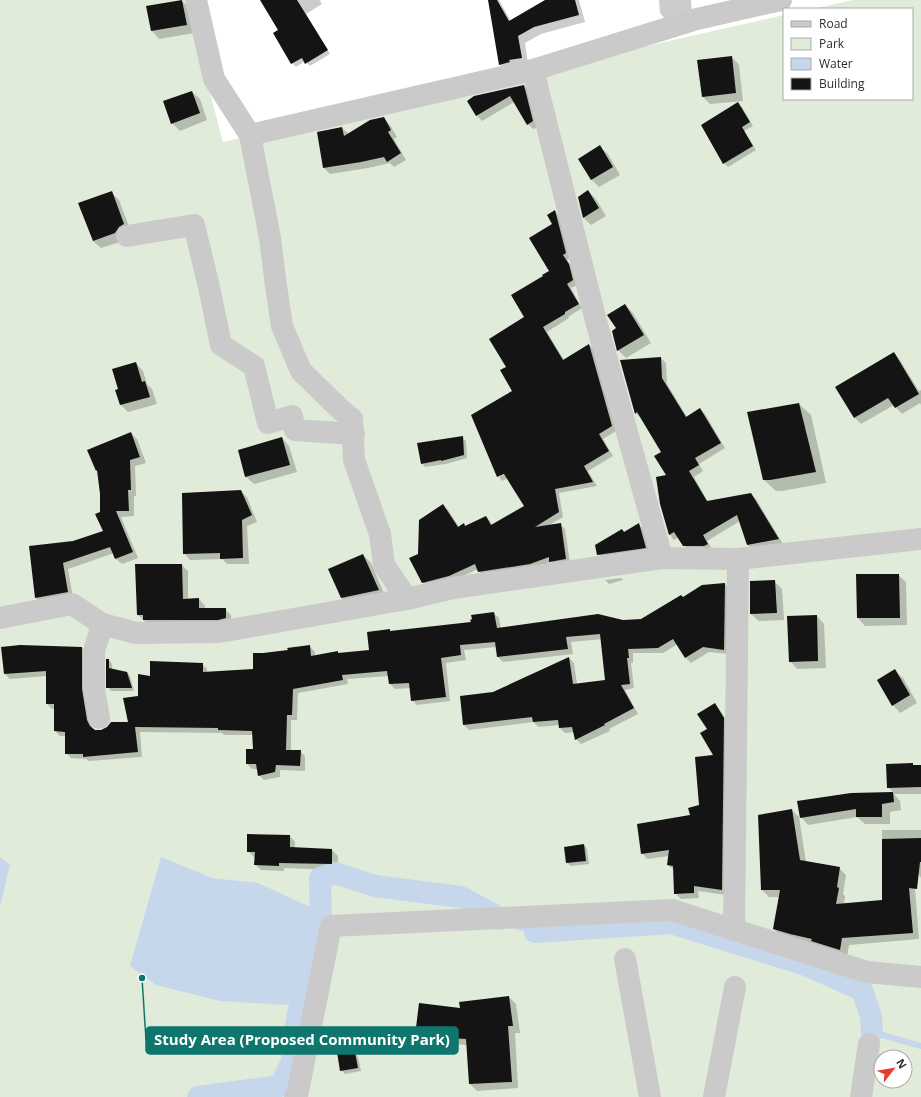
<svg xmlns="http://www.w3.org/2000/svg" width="921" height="1097" font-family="'Open Sans',sans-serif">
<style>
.green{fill:#e1ebda;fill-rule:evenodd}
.water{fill:#c6d7eb}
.shadow{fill:#0003}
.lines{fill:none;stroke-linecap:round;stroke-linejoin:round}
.stream{stroke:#c6d7eb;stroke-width:6}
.canal{stroke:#c6d7eb;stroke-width:22}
.building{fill:#141414}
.street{stroke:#cacaca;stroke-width:22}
.leader{fill:none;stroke:#0f766e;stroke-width:1.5}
.callout-dot{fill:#0f766e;stroke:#fff;stroke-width:1.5}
.callout{fill:#0f766e;stroke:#0f766e;stroke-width:1.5}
.callout-label{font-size:15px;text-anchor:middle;font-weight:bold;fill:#fff}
</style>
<rect width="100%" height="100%" fill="#fff"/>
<path class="green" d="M0,0H185L223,142L784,15V99H912V9H813L853,0H921V1097H0ZM881,1057H905V1081H881Z"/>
<g class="water">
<polygon points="0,857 10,865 0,906"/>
<polygon points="161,857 212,878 258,883 310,907 311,946 287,1005 220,1001 156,985 130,966"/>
</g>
<g class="shadow">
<polygon points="261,0 321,0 320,1 322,4 306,14 330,54 310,66 305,61 296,67 292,63 279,31"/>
<polygon points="489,0 499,0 511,21 546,0 579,0 585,22 541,34 525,43 528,64 507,71 500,65"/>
<polygon points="659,0 691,0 692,15 665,19 660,13"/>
<polygon points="182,1 189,8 194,33 159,39 152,31 147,7"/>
<polygon points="732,57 739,65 743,101 710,104 703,97"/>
<polygon points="524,86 529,91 538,127 533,129 528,124 514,102 482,121 477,116 468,101"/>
<polygon points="192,92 200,99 207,120 180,131 172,123"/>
<polygon points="738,104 742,107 753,126 744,131 756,150 728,167 724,163"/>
<polygon points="383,118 390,125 397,137 394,139 406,160 394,167 390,163 368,168 330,174 324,168 342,128 349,134"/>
<polygon points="600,147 608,154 620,175 599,187 592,180 580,159"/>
<polygon points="588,191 596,199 606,216 591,225 584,218 579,197"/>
<polygon points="111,192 119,200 131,232 123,241 101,248 93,241"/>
<polygon points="555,211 559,216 570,258 567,260 573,269 577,285 571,288 582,308 568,317 569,318 547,332 564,360 589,345 594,349 616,431 603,439 613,456 588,471 597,486 559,493 563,517 548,526 560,524 565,529 570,563 555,566 551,562 535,568 483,576 478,569 454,580 427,587 423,582 419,555 443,506 448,510 459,527 464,524 466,527 486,517 490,521 492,525 525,506 508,478 502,481 499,477 509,473 498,475 498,477 498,476 513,391 507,367 525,317 545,276 550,272"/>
<polygon points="625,305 633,313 651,343 626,358 618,350 617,329"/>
<polygon points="894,353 900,360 919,391 921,390 921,405 920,403 902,414 894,405 861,424 855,418"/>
<polygon points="661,358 666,363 667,384 687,417 700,409 705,414 725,448 699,464 703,471 694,477 708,502 751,494 756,499 783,544 753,550 748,545 740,521 707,541 712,549 689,550 684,545 679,537 674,540 670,535 661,504 668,476 662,452 642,417 641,418 636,413"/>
<polygon points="136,363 143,371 147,384 152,389 157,404 128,412 121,405 116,390 119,390"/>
<polygon points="799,404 811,415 826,483 782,491 776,491 764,480"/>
<polygon points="131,433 137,439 146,463 135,466 136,496 134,496 134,516 121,517 138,558 122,564 116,559 114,553 68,569 73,598 42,604 36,598 30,547 74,542 104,531 101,513 101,494 98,472 96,470"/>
<polygon points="462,437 466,441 467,458 446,464 445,464 425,467 422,463"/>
<polygon points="282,438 289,446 297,472 254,484 246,477 239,451"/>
<polygon points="240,491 247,497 257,522 247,526 249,564 227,564 222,559 190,560 184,553"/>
<polygon points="639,525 643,528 649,551 602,558 598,554 625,533"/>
<polygon points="363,555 371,563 386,598 349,605 341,597"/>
<polygon points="136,565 182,565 188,571 188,600 199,599 205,606 205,609 225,609 231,615 232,624 150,626 138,615"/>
<polygon points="857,575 898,575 906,582 907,625 865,626 858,618"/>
<polygon points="621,578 623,580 609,584 605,580"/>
<polygon points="774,581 782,589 784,620 759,621 751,614"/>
<polygon points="725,584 730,589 729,654 709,652 691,663 686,658 678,644 663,653 633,653 633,663 631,663 634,688 625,690 638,714 609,729 610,731 581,744 576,739 574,732 565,733 560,728 559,725 539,727 533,722 469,730 464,725 494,693 569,658 574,663 577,684 606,681 602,639 571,642 573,654 503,662 498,657 496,647 464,650 466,660 446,663 450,701 417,705 412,700 410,688 395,689 390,684 389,676 347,679 348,684 298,693 297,720 291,720 291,751 300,751 305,756 305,771 280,770 280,777 264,780 259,775 258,769 252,769 247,764 254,750 253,735 224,735 222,733 140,732 142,757 89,761 86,759 71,758 66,753 66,736 60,736 55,731 55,709 52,709 47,704 47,676 10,679 5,674 82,648 87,653 86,695 91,726 93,730 101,731 130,723 139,696 151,677 202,664 207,669 207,673 254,670 263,654 310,647 315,652 315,656 338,652 339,654 370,651 390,630 391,632 472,622 494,613 499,618 501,629 641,620 683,598"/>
<polygon points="817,616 824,624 826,668 797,669 790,661"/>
<polygon points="109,660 112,664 112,670 127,672 130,676 134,691 111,691 108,687"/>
<polygon points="895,671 903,678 917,703 900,713 893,705"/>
<polygon points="715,704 720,710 729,724 727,895 698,891 699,898 681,899 675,893 674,870 668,865 669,856 647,859 642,853 691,816 701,806 715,756 708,730"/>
<polygon points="912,764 914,766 921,766 921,794 894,794 900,801 901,810 890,812 890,824 865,824 857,817 808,825 801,817 851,794 894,793 888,787"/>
<polygon points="792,810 799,817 806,862 839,868 846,875 843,894 845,896 844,904 883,901 882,830 921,830 921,878 913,864 919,939 849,945 847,957 781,936 774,929 779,897 769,897 762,890 759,816"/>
<polygon points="290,836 295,842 295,848 332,850 338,856 337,870 284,868 284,871 261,870 255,864 256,857 254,857 248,851"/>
<polygon points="584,845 587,849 589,864 571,866 567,863"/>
<polygon points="509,997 516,1004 520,1033 515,1033 518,1088 477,1091 470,1084 467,1045 440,1043 439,1045 423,1043 416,1036 461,1009"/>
<polygon points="355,1053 358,1057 361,1071 345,1074 341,1070"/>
</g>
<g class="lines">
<g class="stream">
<polyline points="515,926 535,932"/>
<polyline points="872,1032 921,1046"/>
</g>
<g class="canal">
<polyline points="535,932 671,923 803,964 862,990 871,1016 872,1032"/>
<polyline points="198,1097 280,1086 292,1061 295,1031 306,968 321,921 320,878 335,873 375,886 461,897 501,919"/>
</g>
</g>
<g class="building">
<polygon points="182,0 187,25 151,31 146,6"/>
<polygon points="260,0 297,0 328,50 305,64 302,58 291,64 273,33 278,30"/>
<polygon points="488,0 497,0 509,21 545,0 575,0 579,15 534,27 518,36 522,58 509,60 510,62 499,65"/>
<polygon points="732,56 736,93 702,97 697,60"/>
<polygon points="524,85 533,121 527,125 510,96 476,116 467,101 474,96"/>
<polygon points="192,91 200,113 171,124 163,101"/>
<polygon points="738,102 750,122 742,127 753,146 723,164 701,125"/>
<polygon points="384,117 391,130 388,132 401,153 387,162 384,157 361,162 323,168 317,132 342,127 344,136 370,120"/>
<polygon points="600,145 613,167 591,180 578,159"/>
<polygon points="588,190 599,208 583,218 578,197"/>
<polygon points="112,191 124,224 119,227 115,233 93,241 78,203"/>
<polygon points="555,210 566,253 563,255 569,264 573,280 567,284 579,304 565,312 565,314 543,327 563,360 589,344 612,426 599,434 609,451 584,466 593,482 555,489 559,512 535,527 561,523 566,559 549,562 549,557 530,564 478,572 475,564 449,576 422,583 409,558 418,554 419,520 443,504 458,527 464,523 465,526 486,516 491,525 524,506 504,474 497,477 471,415 512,391 500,370 506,367 489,339 524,317 511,295 543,276 542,275 549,271 529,238 552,224 547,215"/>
<polygon points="625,304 644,335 617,351 612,331 616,328 607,315"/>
<polygon points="894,352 919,394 895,408 888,398 854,418 835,387"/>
<polygon points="661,357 662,378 686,417 700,408 721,443 695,458 699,465 689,471 707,501 751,493 779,539 747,545 737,515 703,535 708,544 704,546 683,546 674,532 669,535 660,504 656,477 666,475 654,456 661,452 637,412 635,414 620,360"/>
<polygon points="136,362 142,382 145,381 150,397 120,405 115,390 118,389 112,369"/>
<polygon points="799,403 816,472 770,480 763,480 747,412"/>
<polygon points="131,432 140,457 130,460 131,490 128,490 129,511 116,511 133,552 115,559 110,547 63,563 68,592 35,598 29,546 73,541 103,531 95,514 100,512 100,494 97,470 96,471 87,450"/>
<polygon points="463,436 464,455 441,461 441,460 421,464 417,443"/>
<polygon points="282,437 290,465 245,477 238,450"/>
<polygon points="241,490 252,515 242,520 243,558 220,559 220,553 183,554 182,493"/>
<polygon points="639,523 646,548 597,555 595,545 622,529 624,532"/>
<polygon points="363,554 379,590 341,598 328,569"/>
<polygon points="135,564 182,564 183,599 199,598 199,608 226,608 226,618 218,620 143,620 143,615 137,615"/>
<polygon points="856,574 899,574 900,618 857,618"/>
<polygon points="775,580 777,613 750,614 750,581"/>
<polygon points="725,583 724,650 703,647 685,658 673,639 658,648 628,649 629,658 627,658 630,684 621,685 634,708 604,724 605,725 575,740 572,727 559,728 558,720 533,722 532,717 463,725 460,696 493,692 569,657 573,684 605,680 600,634 566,637 568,649 497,657 495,642 460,645 461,655 441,658 446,697 411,701 409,683 389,684 387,671 342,675 343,680 293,689 292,715 287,715 286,750 301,750 300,766 276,765 275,772 258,776 256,764 246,764 246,749 253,749 252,731 218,730 218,728 135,727 138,752 83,757 83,754 65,754 65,732 54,731 54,704 46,704 46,671 4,674 1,647 20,645 82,647 82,689 87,720 90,726 95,730 101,730 107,727 111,722 128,722 123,698 138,696 138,674 150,676 150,661 203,663 203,672 253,669 253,653 263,653 288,650 287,648 310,645 311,656 338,651 338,653 369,650 367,632 390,629 390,631 471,622 470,620 472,619 471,615 494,612 497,628 598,614 623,620 641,619 681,595 683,597 702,585"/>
<polygon points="817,615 818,661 789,662 787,616"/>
<polygon points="106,659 109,659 109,668 127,672 132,688 106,688"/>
<polygon points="895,669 910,695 892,706 877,680"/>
<polygon points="715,703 724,718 722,890 694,886 694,893 674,894 673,866 667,865 669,850 641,854 637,824 690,815 688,808 699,805 695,757 713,755 700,733 707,729 697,714"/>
<polygon points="913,763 913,765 921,765 921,787 887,788 886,764"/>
<polygon points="893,792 894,802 882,804 882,817 856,817 856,809 800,818 797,801 851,793"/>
<polygon points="792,809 800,860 840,867 837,887 839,888 836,904 882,900 882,839 921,838 921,862 920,862 917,889 909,888 913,933 842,938 840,950 811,941 812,939 790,934 773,929 780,890 761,890 758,815"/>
<polygon points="247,834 290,835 290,847 332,849 332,864 279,863 279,866 254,865 255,852 247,852"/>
<polygon points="584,844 586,861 566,863 564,847"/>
<polygon points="509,996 513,1026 508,1026 512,1082 469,1084 466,1039 433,1037 432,1038 415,1036 419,1003 460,1008 459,1002"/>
<polygon points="337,1052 355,1052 358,1068 340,1071"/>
</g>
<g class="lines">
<g class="street">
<polyline points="196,0 214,79 250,135 270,238 276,286 282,326 301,371 340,409 352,419 354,460 380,534 384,565 407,599"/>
<polyline points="250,135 533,70"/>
<polyline points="127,236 194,225 209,287 221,345 254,366 268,423 292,416 295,430 354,434"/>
<polyline points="662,558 596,321 533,70 697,19 781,0"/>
<polyline points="0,618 72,604 102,624 136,633 219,632 407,599 453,588 662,558 738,559 921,539"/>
<polyline points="99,718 94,689 94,651 102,624"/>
<polyline points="734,930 738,559"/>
<polyline points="625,959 650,1097"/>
<polyline points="295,1097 297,1096 331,926 672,910 867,972 921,977"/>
<polyline points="714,1097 735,987"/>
<polyline points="861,1097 869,1044"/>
</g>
</g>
<path class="leader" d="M142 978L146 1040"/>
<circle class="callout-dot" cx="142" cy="978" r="4"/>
<rect class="callout" x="146" y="1027" width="312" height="27" rx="4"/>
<g class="callout-label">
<text x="302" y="1045">Study Area (Proposed Community Park)</text>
</g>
<rect x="783" y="8" width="130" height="92" fill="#ffffff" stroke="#ababab"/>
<rect x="791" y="21" width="20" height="6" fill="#cacaca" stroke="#ababab"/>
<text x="819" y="28" font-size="12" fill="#2d2d2d">Road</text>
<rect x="791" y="38" width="20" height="12" fill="#e1ebda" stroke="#ababab"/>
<text x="819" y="48" font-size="12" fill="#2d2d2d">Park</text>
<rect x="791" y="58" width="20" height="12" fill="#c6d7eb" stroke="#ababab"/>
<text x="819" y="68" font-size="12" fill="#2d2d2d">Water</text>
<rect x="791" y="78" width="20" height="12" fill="#141414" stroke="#ababab"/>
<text x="819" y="88" font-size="12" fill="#2d2d2d">Building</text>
<g transform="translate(893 1069) rotate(59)"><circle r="19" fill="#ffffff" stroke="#ababab"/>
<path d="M0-3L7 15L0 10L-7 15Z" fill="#e43c2f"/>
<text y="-6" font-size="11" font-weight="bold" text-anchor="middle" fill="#2d2d2d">N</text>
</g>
</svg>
